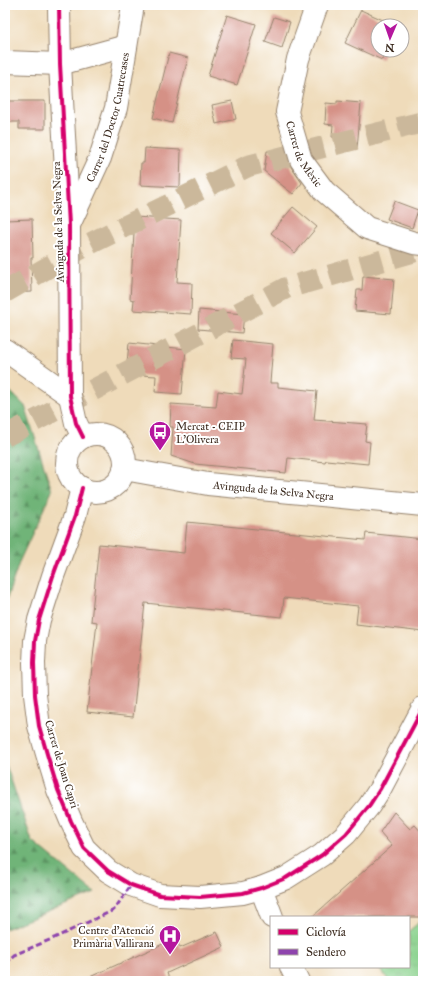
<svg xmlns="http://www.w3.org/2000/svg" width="428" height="986" font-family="'IM FELL Great Primer',serif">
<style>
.grass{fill:url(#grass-tufts);stroke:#627e56}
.forest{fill:url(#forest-firs);stroke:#556f4b}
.building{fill:#d59186}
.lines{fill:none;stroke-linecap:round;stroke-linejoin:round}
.highway-tunnel{stroke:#cbb89b;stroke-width:22;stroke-dasharray:22 11;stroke-linecap:butt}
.street-casing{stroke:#95826c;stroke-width:24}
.street{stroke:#fff;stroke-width:22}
.quiet{stroke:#8e44ad;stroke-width:3;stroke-dasharray:6 3;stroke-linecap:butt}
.cycleway-casing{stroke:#fff;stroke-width:6}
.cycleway{stroke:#d6006c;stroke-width:4}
.labels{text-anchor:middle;stroke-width:4;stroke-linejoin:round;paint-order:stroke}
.street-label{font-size:11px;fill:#3b2a1e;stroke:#fff}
.poi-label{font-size:11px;fill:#3b2a1e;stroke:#fff;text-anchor:start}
</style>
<defs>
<pattern id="grass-tufts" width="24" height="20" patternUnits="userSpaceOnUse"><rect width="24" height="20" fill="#8ad28d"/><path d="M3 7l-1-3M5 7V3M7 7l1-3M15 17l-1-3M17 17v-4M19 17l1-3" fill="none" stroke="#78b479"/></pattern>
<pattern id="forest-firs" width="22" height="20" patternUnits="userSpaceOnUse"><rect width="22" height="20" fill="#6fb478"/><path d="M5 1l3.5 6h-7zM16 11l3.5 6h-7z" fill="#5c9362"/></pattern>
</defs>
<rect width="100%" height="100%" fill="#fff"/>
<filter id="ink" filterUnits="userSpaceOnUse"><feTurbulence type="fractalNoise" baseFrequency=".025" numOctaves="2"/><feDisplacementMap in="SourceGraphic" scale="8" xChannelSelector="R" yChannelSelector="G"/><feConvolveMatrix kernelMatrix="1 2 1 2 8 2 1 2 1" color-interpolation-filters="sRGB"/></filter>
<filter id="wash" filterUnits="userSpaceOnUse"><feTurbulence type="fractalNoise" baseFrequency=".012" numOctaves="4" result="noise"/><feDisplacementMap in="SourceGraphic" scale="16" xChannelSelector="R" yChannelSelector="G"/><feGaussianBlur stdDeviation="0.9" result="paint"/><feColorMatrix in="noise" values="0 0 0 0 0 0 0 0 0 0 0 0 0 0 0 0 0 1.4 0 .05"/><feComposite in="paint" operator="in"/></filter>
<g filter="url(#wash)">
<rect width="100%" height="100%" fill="#efdbba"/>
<polygon class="grass" points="423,919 423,969 417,981 389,981 379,967 409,967 409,931"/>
<g class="forest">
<polygon points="5,386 25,406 52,491 20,560 5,604"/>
<polygon points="5,762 32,841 95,893 5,929"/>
</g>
<g id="blocks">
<g class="building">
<polygon points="361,10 396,26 378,26 378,50 387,50 382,60 345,43"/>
<polygon points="227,15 256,24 237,85 208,76"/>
<polygon points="274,17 290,22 282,48 265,42"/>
<polygon points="169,53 188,58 172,123 153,118"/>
<polygon points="5,101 45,101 45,129 19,129 19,122 5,122"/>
<polygon points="232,101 236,119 216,124 212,105"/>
<polygon points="337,101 361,103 357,149 340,148 341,138 332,137 333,125 325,124 326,103 337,104"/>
<polygon points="145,148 181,150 180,186 179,186 179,187 140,185 141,163 144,163"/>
<polygon points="267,151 282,152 291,167 302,183 293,194 264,171"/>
<polygon points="394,201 418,210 412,228 387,219"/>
<polygon points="293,207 317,227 295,253 271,233"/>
<polygon points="135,217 181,220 177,282 192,283 191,314 133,310 134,300 130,299"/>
<polygon points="32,219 33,258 31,258 32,292 8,293 8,286 5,286 5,220"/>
<polygon points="363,276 394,279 391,314 355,311 357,290 362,290"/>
<polygon points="199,310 244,314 242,333 198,329"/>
<polygon points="233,340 273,344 270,383 278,383 278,387 317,391 314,420 367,424 365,441 370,442 368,464 326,460 325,462 288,458 286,473 195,464 171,456 173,427 170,427 171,404 216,407 218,391 242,394 246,359 231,358"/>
<polygon points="129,343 186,349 182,394 155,392 156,376 126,374"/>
<polygon points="187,522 365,540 366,533 423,539 423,632 356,624 358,606 284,598 282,617 145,603 133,717 87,712 97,622 91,621 99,544 184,553"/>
<polygon points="394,812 410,829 415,825 423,834 423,917 312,917 392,846 380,832"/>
<polygon points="217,932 224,947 167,973 170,981 81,981 176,938 180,948"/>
</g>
</g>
</g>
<g filter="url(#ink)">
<use href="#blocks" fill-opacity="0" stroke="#95826c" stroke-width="1"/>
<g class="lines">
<g class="highway-tunnel">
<polyline points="5,292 87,245 248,166 423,122"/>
<polyline points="5,436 44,416 286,288 423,249"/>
</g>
<g class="street-casing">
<g id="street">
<polyline points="59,5 60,64 69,225 70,396 76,423 83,437"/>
<path id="s1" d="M317,5L298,59L287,112L301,160L324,191L367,228L414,243L423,244"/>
<polyline points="5,62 60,64 126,46"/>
<path id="s2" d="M70,223L100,158L116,108L133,5"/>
<polyline points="5,350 70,396"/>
<circle cx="96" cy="463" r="29"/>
<path id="s3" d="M124,469L208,484L423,505"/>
<polyline points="82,488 75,516 53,576 39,620 35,641 34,663 35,695 39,726 47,754 58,790 71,821 84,848 108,871 131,885 160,895 200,897 243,893 261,888 286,878 322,855 346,834 369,806 380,789 423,708"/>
<polyline points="261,888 272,917"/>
<polyline points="291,967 298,981"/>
</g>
</g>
<use href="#street" class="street"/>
<polyline class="quiet" points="5,963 14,955 54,938 114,910 131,885"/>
<g class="cycleway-casing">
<g id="cycleway">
<polyline points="59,5 60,64 69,225 70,396 76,423 83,437"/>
<polyline points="82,488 75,516 53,576 39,620 35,641 34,663 35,695 39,726 47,754 58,790 71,821 84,848 108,871 131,885 160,895 200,897 243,893 261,888 286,878 322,855 346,834 369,806 380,789 423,708"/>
</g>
</g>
<use href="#cycleway" class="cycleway"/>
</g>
</g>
<defs>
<g id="bus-pin" transform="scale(1.15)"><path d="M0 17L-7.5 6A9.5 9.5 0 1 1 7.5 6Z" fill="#b5179e" stroke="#fff"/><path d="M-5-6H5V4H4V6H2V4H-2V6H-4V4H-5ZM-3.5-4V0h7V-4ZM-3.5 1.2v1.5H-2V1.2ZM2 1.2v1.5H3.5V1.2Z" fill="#fff"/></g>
<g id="hospital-pin" transform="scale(1.15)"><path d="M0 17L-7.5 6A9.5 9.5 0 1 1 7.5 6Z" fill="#b5179e" stroke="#fff"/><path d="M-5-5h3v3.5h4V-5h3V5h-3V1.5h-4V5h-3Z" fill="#fff"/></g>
</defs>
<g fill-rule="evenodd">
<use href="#bus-pin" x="160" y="432"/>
<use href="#hospital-pin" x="170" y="936"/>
</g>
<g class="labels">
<g class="street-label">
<text dy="4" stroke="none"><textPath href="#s2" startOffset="113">Carrer del Doctor Cuatrecases</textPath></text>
<text dy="4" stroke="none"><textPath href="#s1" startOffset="157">Carrer de Mèxic</textPath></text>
<text transform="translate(58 222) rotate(-92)" y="4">Avinguda de la Selva Negra</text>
<text dy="4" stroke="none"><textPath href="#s3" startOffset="151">Avinguda de la Selva Negra</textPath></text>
<text transform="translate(62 764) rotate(73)" y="4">Carrer de Joan Capri</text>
</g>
<g class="poi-label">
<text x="176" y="430">Mercat - CEIP<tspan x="176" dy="13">L'Olivera</tspan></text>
<text x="154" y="934" text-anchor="end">Centre d'Atenció<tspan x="154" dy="13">Primària Vallirana</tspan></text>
</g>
</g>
<rect width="428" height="986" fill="none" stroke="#fff" stroke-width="20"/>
<rect x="270" y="916" width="140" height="52" fill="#ffffff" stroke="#b1aaa5"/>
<rect x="278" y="929" width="20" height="6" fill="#d6006c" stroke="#b1aaa5"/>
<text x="306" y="936" font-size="12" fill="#3b2a1e">Ciclovía</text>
<rect x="278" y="949" width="20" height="6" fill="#8e44ad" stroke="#b1aaa5"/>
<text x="306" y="956" font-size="12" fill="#3b2a1e">Sendero</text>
<g transform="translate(390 38) rotate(182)"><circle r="19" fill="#ffffff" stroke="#b1aaa5"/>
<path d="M0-3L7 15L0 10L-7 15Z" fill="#b5179e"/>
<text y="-6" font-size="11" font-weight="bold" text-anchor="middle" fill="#3b2a1e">N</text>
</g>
</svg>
